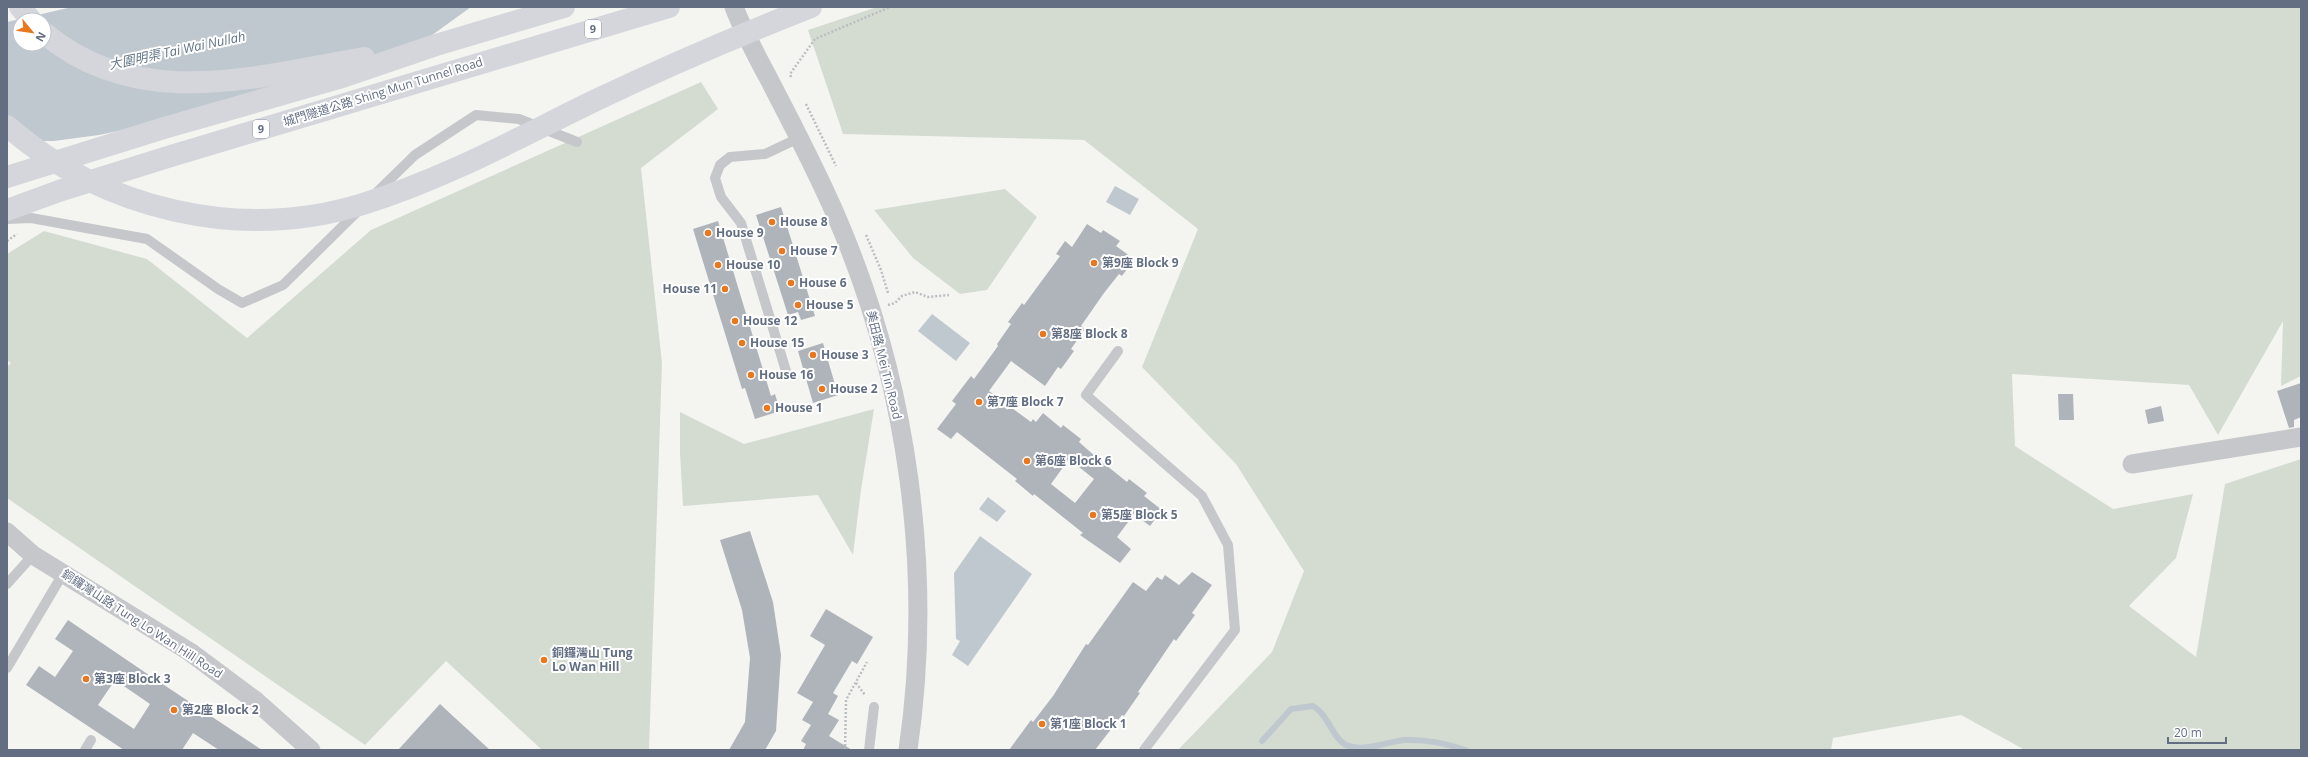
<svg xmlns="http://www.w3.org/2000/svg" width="2308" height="757" font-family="'Open Sans','Noto Sans TC',sans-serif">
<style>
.green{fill:#d4dcd2}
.water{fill:#c0c8cf;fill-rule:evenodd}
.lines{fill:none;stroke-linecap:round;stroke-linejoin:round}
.stream{stroke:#c0c8cf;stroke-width:6}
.building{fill:#afb4bb;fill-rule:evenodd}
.path{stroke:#bcbdc0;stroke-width:2.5;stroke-dasharray:2 2;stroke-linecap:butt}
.lane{stroke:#c5c7cb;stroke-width:10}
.street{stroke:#c5c7cb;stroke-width:19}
.highway{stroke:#d4d6dc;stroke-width:22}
.poi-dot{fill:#e8771e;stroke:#fff;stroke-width:1.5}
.labels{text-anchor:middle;stroke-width:4;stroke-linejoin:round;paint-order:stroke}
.shield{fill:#fff;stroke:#929aa8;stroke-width:1}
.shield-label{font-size:11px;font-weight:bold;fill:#636e83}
.street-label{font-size:12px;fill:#636e83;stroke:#fff}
.poi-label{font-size:12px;font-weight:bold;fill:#636e83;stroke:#fff;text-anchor:start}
.water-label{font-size:13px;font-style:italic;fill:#637687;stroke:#fff}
</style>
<rect width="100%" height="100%" fill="#f4f5f1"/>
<g class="green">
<polygon points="877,7 2301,7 2301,376 2281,386 2283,321 2218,435 2189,385 2012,374 2015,446 2113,509 2193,494 2176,558 2129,606 2196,657 2225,484 2301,459 2301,750 2025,750 1961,715 1833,738 1831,750 1178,750 1272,652 1304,571 1236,464 1142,367 1198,229 1084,140 843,134 808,30"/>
<polygon points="701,82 718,109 641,168 662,363 649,750 542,750 446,661 365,745 7,498 7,367 11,363 7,360 7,254 44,231 147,259 247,338 371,230"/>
<polygon points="1005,189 1037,217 987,290 960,294 913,258 874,210"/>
<polygon points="874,409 861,490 853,555 818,495 683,506 680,453 680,412 744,444"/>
</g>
<g class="water">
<path d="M72,7L108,8L471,7L410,51L151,124L99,135L54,141H7V22ZM20,20H44V44H20Z"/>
<polygon points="1115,186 1139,199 1130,215 1106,202"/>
<polygon points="932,314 970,343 956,361 918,331"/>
<polygon points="988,497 1006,511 997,522 979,509"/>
<polygon points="980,536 1032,574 968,666 952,655 960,641 956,639 954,573"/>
</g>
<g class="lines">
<path class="stream" d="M1262,741L1291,709L1313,706C1329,715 1332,738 1346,745C1363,753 1388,741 1406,740C1427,739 1446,744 1466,750"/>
</g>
<g class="building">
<polygon points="781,207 815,316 801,320 798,312 788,315 756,215"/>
<polygon points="718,221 771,396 775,394 780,411 755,419 745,388 742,389 693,229"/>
<path d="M1087,224L1101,233L1103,230L1120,241L1116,246L1134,259L1122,276L1119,274L1104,293L1081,326L1085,329L1071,349L1074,351L1061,369L1058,367L1045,386L1011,361L989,391L1031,422L1033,419L1036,422L1043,413L1061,428L1063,425L1081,439L1079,442L1096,457L1127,482L1129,479L1147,493L1144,496L1162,510L1150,526L1134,514L1117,537L1131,549L1120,563L1080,535L1083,533L1034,494L1033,496L1015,481L1017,479L957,432L951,439L937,429L956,404L952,401L971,376L974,379L998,346L997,344L1011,324L1008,322L1022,303L1024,305L1060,256L1056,254L1065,241L1072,247ZM1069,459L1094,479L1075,503L1051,484Z"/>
<polygon points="823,343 838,395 813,403 798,351"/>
<polygon points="2301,383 2301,417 2294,420 2294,427 2289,428 2277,391"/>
<polygon points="2058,394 2073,394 2074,420 2059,420"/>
<polygon points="2161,406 2164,421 2148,424 2145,410"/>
<polygon points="750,531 773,602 781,655 776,731 765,750 729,750 745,722 750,658 742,610 720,540"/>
<polygon points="1192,572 1212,585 1192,613 1195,615 1176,641 1174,639 1138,692 1140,693 1124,716 1122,715 1095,750 1009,750 1031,720 1033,722 1053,696 1086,644 1088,645 1133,582 1146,591 1157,577 1162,580 1165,575 1179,585"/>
<polygon points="826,609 873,637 857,664 852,661 833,693 838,696 828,714 839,720 829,736 852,750 803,750 806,744 801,741 811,725 802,720 813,702 797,693 825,645 810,636"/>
<path d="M68,620L146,673L262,750H219L193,733L182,750H124L26,685L39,666L55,677L73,651L55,639ZM115,680L150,704L134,729L98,705Z"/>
<polygon points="440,704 454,717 490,750 398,750"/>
</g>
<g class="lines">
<g class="path">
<polyline points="791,77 790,74 815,39 890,7"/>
<polyline points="806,104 836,166"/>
<polyline points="866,235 881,270 888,293"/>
<polyline points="7,241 17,234"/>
<polyline points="888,305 895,303 902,296 915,292 928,297 949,295"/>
<polyline points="856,683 865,695"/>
<polyline points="845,750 846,700 867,662"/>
</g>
<g class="lane">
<polyline points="374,195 415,155 476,115 519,119 577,142"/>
<polyline points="7,219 31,218 147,239 218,289 242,303 283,285 360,209"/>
<polyline points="1118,351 1086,395 1202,496 1228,545 1235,630 1144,750"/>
<polyline points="786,371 741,223 721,197 715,178 720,165 730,157 765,154 799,138"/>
<polyline points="7,584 33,555"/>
<polyline points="7,668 64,572"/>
<polyline points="85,750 91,740"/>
<polyline points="869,750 874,707"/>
</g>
<g class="street">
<path d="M734,7C744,33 757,57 770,81C793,126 817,171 837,218C908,383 934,572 908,750"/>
<polyline points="2132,464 2301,437"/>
<polyline points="7,532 33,555 190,652 256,701 311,750"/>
</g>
<g class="highway">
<polyline points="20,7 31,20"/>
<path d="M44,33C138,112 255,77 364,58"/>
<path d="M7,126C104,210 240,242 363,204C444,179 518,138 594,101C665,67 737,36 811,7"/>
<polyline points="7,177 164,128 339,78 436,45 564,7"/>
<polyline points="7,210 59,191 171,156 669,7"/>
</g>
</g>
<g class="poi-dot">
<circle cx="772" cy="222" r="4"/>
<circle cx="708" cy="233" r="4"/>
<circle cx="782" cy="251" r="4"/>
<circle cx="1094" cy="263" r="4"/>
<circle cx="718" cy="265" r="4"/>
<circle cx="791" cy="283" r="4"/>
<circle cx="725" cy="289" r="4"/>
<circle cx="798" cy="305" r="4"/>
<circle cx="735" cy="321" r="4"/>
<circle cx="1043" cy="334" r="4"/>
<circle cx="742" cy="343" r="4"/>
<circle cx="813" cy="355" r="4"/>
<circle cx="751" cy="375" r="4"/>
<circle cx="822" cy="389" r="4"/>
<circle cx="979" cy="402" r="4"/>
<circle cx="767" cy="408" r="4"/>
<circle cx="1027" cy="461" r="4"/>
<circle cx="1093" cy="515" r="4"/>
<circle cx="544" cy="660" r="4"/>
<circle cx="86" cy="679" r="4"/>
<circle cx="174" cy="710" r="4"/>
<circle cx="1042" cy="724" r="4"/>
</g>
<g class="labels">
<g class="shield">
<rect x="585" y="20" width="16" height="18" rx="3"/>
<rect x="253" y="120" width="16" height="18" rx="3"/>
</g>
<g class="shield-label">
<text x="593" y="33">9</text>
<text x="261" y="133">9</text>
</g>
<g class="street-label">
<text transform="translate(383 92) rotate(-17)" y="4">城門隧道公路 Shing Mun Tunnel Road</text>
<text transform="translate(884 365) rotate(76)" y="4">美田路 Mei Tin Road</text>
<text transform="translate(142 624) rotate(33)" y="4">銅鑼灣山路 Tung Lo Wan Hill Road</text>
</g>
<g class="poi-label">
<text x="780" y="226">House 8</text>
<text x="716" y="237">House 9</text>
<text x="790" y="255">House 7</text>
<text x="1102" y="267">第9座 Block 9</text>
<text x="726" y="269">House 10</text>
<text x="799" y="287">House 6</text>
<text x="717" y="293" text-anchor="end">House 11</text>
<text x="806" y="309">House 5</text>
<text x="743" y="325">House 12</text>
<text x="1051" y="338">第8座 Block 8</text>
<text x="750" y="347">House 15</text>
<text x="821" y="359">House 3</text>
<text x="759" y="379">House 16</text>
<text x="830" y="393">House 2</text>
<text x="987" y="406">第7座 Block 7</text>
<text x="775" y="412">House 1</text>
<text x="1035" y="465">第6座 Block 6</text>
<text x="1101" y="519">第5座 Block 5</text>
<text x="552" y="657">銅鑼灣山 Tung<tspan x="552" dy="14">Lo Wan Hill</tspan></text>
<text x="94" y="683">第3座 Block 3</text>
<text x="182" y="714">第2座 Block 2</text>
<text x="1050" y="728">第1座 Block 1</text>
</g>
<g class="water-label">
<text transform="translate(177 50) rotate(-12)" y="5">大圍明渠 Tai Wai Nullah</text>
</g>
</g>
<rect width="2308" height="757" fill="none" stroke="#636e83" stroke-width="16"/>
<g transform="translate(32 32) rotate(119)"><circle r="19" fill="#ffffff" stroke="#c1c5cd"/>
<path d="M0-3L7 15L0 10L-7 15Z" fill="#e8771e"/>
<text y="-6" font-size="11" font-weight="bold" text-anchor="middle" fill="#636e83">N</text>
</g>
<path d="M2168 737v6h58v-6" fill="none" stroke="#636e83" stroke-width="2"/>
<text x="2174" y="737" font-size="12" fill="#636e83" stroke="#ffffff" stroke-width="3" paint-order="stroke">20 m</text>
</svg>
